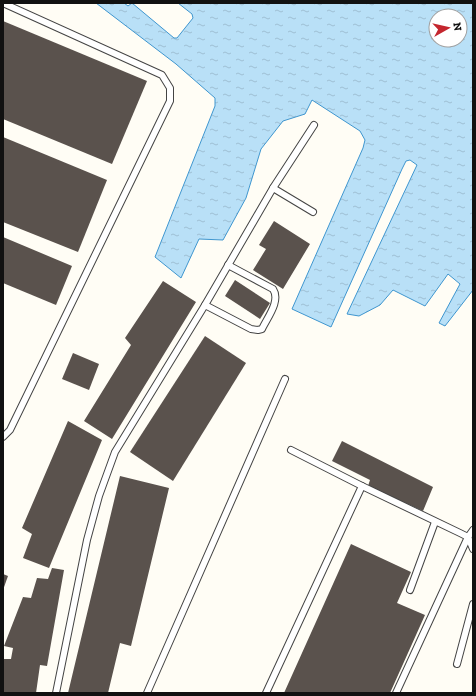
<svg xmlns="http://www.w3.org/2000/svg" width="476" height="696" font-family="'Zilla Slab',serif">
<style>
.water{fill:url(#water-ripples);stroke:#3f96cf;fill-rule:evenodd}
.building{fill:#5a524d}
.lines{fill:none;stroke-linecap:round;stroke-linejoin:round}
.service-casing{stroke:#444;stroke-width:8}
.service{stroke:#fff;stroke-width:6}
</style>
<defs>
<pattern id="water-ripples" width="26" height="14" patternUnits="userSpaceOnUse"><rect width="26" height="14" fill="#b9e0f7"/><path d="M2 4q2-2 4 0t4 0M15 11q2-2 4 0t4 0" fill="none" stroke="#9ebfd3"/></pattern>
</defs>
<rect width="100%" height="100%" fill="#fffdf5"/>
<path class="water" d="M96,3H124L128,6L132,3L174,38H177L193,18L192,14L178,3H473V290L445,326L439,323L460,284L448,274L425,306L393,290L380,305L359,316L347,314L417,165L410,160L406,161L402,169L331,327L292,309L363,148L365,140L360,131L312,100L305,114L283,121L261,149L246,198L223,240L199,239L181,278L155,257L215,106V98L176,64ZM436,16H460V40H436Z"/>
<g class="building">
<polygon points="3,21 147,81 112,164 3,119"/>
<polygon points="3,137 107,180 78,252 3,222"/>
<polygon points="274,221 310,244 283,289 253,270 266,249 259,245"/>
<polygon points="3,237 72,266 56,305 3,283"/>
<polygon points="235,280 270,303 260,319 225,296"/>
<polygon points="163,281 196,302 112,439 84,421 131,345 125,338"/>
<polygon points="205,336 246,363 173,481 130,452"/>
<polygon points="73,353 99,364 89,390 62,379"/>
<polygon points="68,421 102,440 49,568 23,558 32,534 22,528"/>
<polygon points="342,441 433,487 423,511 368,486 370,480 332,461"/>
<polygon points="120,476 169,488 131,646 120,643 108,693 68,693"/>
<polygon points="351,544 411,572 397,603 425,615 390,693 284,693"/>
<polygon points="52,568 64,570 47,666 40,665 36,693 3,693 3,659 11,659 13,648 4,646 23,597 31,598 37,578 48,579"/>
<polygon points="3,574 8,576 3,590"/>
</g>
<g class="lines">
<g class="service-casing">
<g id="service">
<polyline points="3,3 162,75 170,88 170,101 10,430 3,437"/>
<polyline points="273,188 313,212"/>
<polyline points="205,305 273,188 314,125"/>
<polyline points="291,450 362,486 460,533 468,537 473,549"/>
<polyline points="410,590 435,522"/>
<polyline points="457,664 473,604"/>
<path d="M56,693L87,540L99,496L115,452L205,305L251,329L258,330L262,329C267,318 281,301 273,289L228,265"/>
<polyline points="147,693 285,379"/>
<polyline points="266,693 362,486"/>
<polyline points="396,693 468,537 473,530"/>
</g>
</g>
<use href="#service" class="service"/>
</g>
<rect width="476" height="696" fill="none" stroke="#111111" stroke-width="8"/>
<g transform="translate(448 28) rotate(82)"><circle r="19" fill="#ffffff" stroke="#a0a0a0"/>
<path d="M0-3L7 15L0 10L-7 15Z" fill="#c4262e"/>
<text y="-6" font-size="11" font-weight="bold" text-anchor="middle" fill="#111111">N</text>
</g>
</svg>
